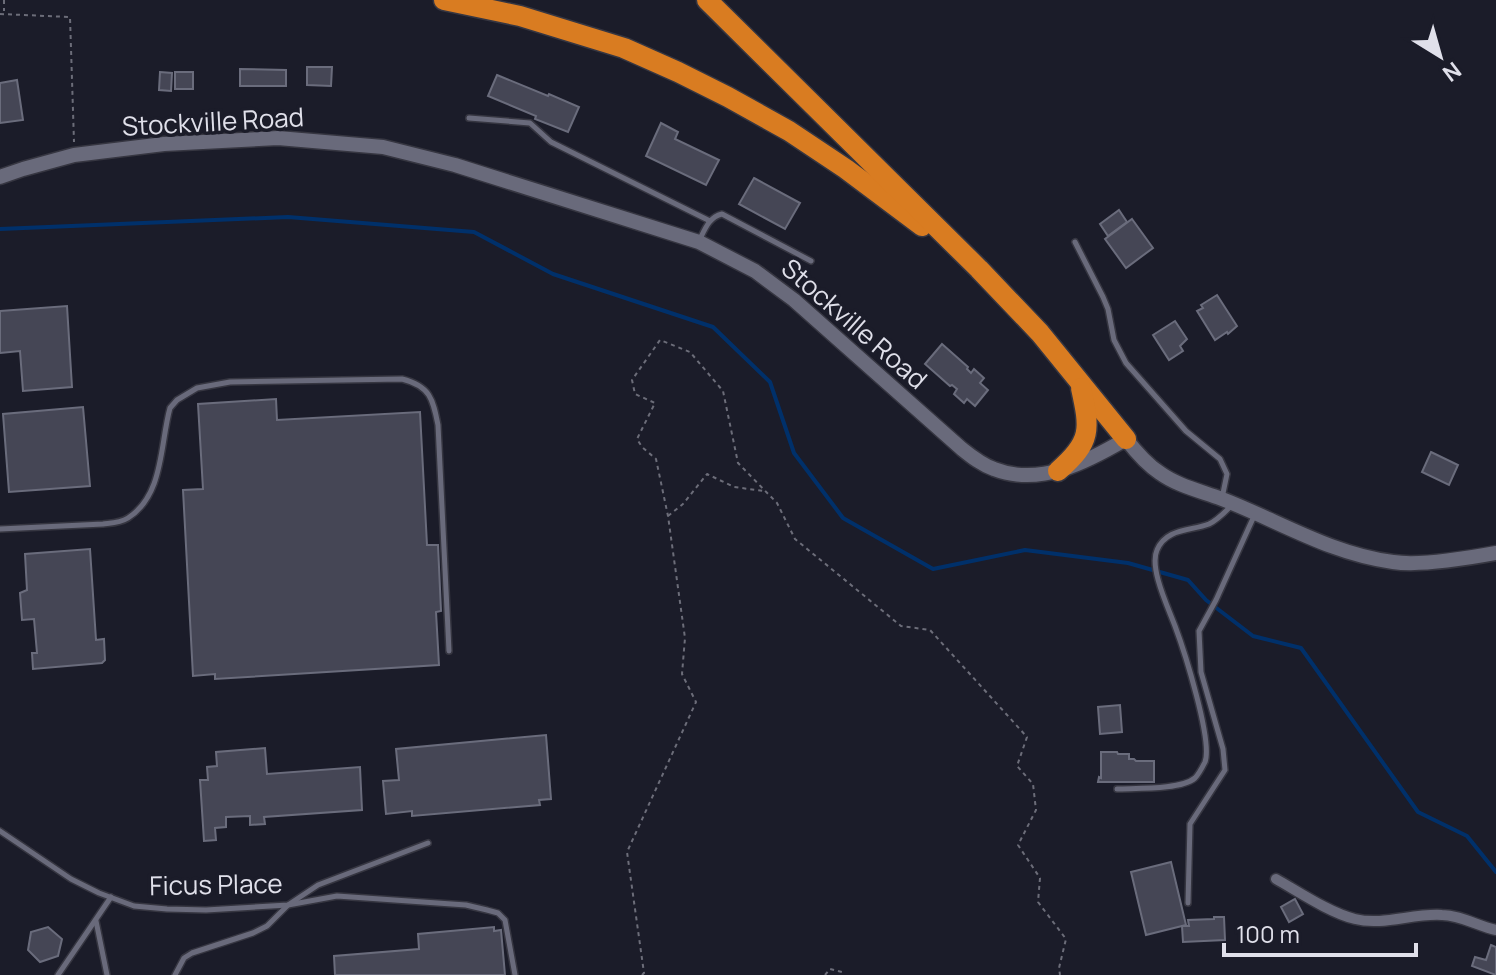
<svg xmlns="http://www.w3.org/2000/svg" width="1496" height="975" font-family="Manrope,sans-serif">
<style>
.lines{fill:none;stroke-linecap:round;stroke-linejoin:round}
.stream{stroke:#00306a;stroke-width:4}
.building{fill:#454655;stroke:#6a6c7c;stroke-width:2}
.service-casing{stroke:#363641;stroke-width:8}
.minor-casing{stroke:#363641;stroke-width:13}
.tertiary-casing{stroke:#363641;stroke-width:17}
.motorway-casing{stroke:#363641;stroke-width:23}
.path{stroke:#6c6d79;stroke-width:2;stroke-dasharray:4 4;stroke-linecap:butt}
.service{stroke:#696a7b;stroke-width:5}
.minor{stroke:#696a7b;stroke-width:10}
.tertiary{stroke:#696a7b;stroke-width:14}
.motorway{stroke:#d97c21;stroke-width:20}
.labels{text-anchor:middle;stroke-width:7;stroke-linejoin:round;paint-order:stroke}
.street-label{font-size:26px;fill:#e0e0ea;stroke:#1b1c29}
</style>
<rect width="100%" height="100%" fill="#1b1c29"/>
<g class="lines">
<polyline class="stream" points="0,229 288,217 474,232 553,274 713,327 770,382 794,453 843,518 933,569 1025,550 1128,563 1188,580 1206,600 1253,636 1301,648 1418,812 1467,836 1496,872"/>
</g>
<g class="building">
<polygon points="307,67 332,67 331,86 307,85"/>
<polygon points="240,69 286,70 286,86 240,86"/>
<polygon points="160,72 172,73 171,91 159,90"/>
<rect x="175" y="72" width="18" height="17"/>
<polygon points="497,75 548,96 549,94 579,107 568,132 535,119 536,116 488,96"/>
<polygon points="17,80 23,120 0,123 0,83"/>
<polygon points="661,123 678,132 675,139 719,160 706,185 646,156"/>
<polygon points="754,178 800,203 785,229 739,204"/>
<polygon points="1119,210 1127,222 1108,236 1100,224"/>
<polygon points="1132,219 1153,248 1126,268 1105,239"/>
<polygon points="1217,295 1237,326 1228,334 1227,332 1215,340 1197,311 1203,308 1201,305"/>
<polygon points="67,306 72,387 23,391 20,351 0,353 0,311"/>
<polygon points="1175,321 1187,339 1180,346 1183,351 1169,360 1153,335"/>
<polygon points="942,344 968,367 967,369 971,373 974,369 984,378 980,383 988,390 975,406 967,399 964,403 954,394 957,389 952,385 950,386 925,364"/>
<polygon points="276,399 277,420 420,412 427,545 438,545 441,611 436,612 439,665 215,679 215,674 193,676 183,490 203,489 198,404"/>
<polygon points="83,407 90,486 9,492 3,414"/>
<polygon points="1431,452 1458,465 1449,485 1422,472"/>
<polygon points="90,549 96,640 104,639 105,660 102,663 33,669 32,653 37,653 34,619 22,620 20,593 27,590 25,554"/>
<polygon points="1120,705 1122,732 1100,734 1098,707"/>
<polygon points="546,735 551,799 539,800 540,805 412,816 412,811 386,814 383,781 399,780 396,749"/>
<polygon points="265,748 267,774 360,767 362,810 264,817 265,824 250,825 250,816 226,817 226,827 215,828 216,840 204,841 200,780 208,780 207,767 217,766 216,752"/>
<polygon points="1101,752 1117,752 1118,754 1129,754 1129,759 1134,759 1136,761 1154,761 1154,782 1098,782 1099,777 1101,778"/>
<polygon points="1171,862 1186,925 1146,935 1131,872"/>
<polygon points="1295,899 1303,914 1289,922 1281,907"/>
<polygon points="1214,917 1224,917 1225,940 1183,942 1182,926 1189,926 1188,920 1214,919"/>
<polygon points="48,927 62,939 58,956 40,962 28,950 31,932"/>
<polygon points="494,927 494,931 501,930 505,975 335,975 334,956 419,949 418,934"/>
<polygon points="1491,945 1496,947 1496,975 1472,966 1475,957 1486,960"/>
</g>
<g class="lines">
<g class="service-casing">
<g id="service">
<polyline points="469,118 530,123 551,142 710,221"/>
<path d="M699,241C705,229 709,217 722,214L811,261"/>
<polyline points="1075,242 1103,297 1108,309 1114,340 1126,363 1186,431 1220,459 1227,474 1222,498"/>
<path d="M0,529L103,524C111,523 120,523 128,518C164,495 160,444 170,408L177,400L197,388L230,382L402,379C430,386 433,399 438,425L449,651"/>
<path d="M1117,789C1136,788 1181,790 1195,778C1198,775 1203,766 1205,762C1213,741 1184,650 1175,626C1168,607 1149,568 1157,550C1166,528 1191,531 1209,524C1218,520 1226,511 1233,504"/>
<polyline points="0,831 71,879 99,893 134,906 167,909 206,910 288,905 337,896 466,905 487,910 498,913 505,920 515,975"/>
<polyline points="1188,903 1190,824 1225,770 1223,749 1201,672 1199,631 1216,600 1255,514"/>
<polyline points="96,921 107,975"/>
<polyline points="58,975 111,897"/>
<polyline points="175,975 184,958 192,953 253,933 267,926 288,905 318,885 428,843"/>
</g>
</g>
<g class="minor-casing">
<path id="minor" d="M1276,879C1299,892 1330,913 1355,919C1383,926 1413,913 1442,915C1460,915 1478,926 1496,930"/>
</g>
<g class="tertiary-casing">
<path id="tertiary" d="M0,177L23,169L74,155L164,144L278,138L383,147L455,165L699,242L755,271L794,300L962,449C972,457 982,465 994,469C1040,487 1087,462 1126,439C1136,452 1146,464 1160,473C1178,486 1201,491 1222,499C1279,521 1331,554 1393,562C1419,566 1469,558 1496,553"/>
</g>
<g class="motorway-casing">
<g id="motorway">
<polyline points="444,0 520,16 624,48 678,72 728,97 789,131 846,169 922,226"/>
<polyline points="707,0 979,269 1040,333 1126,439"/>
<path d="M1058,471C1092,442 1090,429 1081,388"/>
</g>
</g>
<g class="path">
<polyline points="4,0 4,11"/>
<polyline points="0,14 70,17 74,142"/>
<polyline points="668,516 683,504 707,474 734,487 764,491"/>
<polyline points="642,975 644,973 627,852 696,702 682,674 685,638 668,516 656,459 642,447 637,439 655,403 635,394 632,380 660,340 690,352 723,391 738,463 777,503 795,539 901,626 930,630 1027,737 1017,766 1033,784 1036,810 1018,845 1040,878 1038,902 1066,939 1059,968 1060,975"/>
<polyline points="825,975 830,969 842,972 844,975"/>
</g>
<use href="#service" class="service"/>
<use href="#minor" class="minor"/>
<use href="#tertiary" class="tertiary"/>
<use href="#motorway" class="motorway"/>
</g>
<g class="labels">
<g class="street-label">
<text transform="translate(213 122) rotate(-3)" y="9">Stockville Road</text>
<text transform="translate(854 324) rotate(41)" y="9">Stockville Road</text>
<text transform="translate(216 885) rotate(-1)" y="9">Ficus Place</text>
</g>
</g>
<g transform="translate(1440 56) rotate(143)" stroke="#1b1c29" stroke-width="6" paint-order="stroke">
<path d="M0-6L14 30L0 20L-14 30Z" fill="#e0e0ea"/>
<text y="-12" font-size="22" font-weight="bold" text-anchor="middle" fill="#e0e0ea">N</text>
</g>
<path d="M1224 943v12h192v-12" fill="none" stroke="#e0e0ea" stroke-width="4"/>
<text x="1236" y="943" font-size="24" fill="#e0e0ea" stroke="#1b1c29" stroke-width="6" paint-order="stroke">100 m</text>
</svg>
